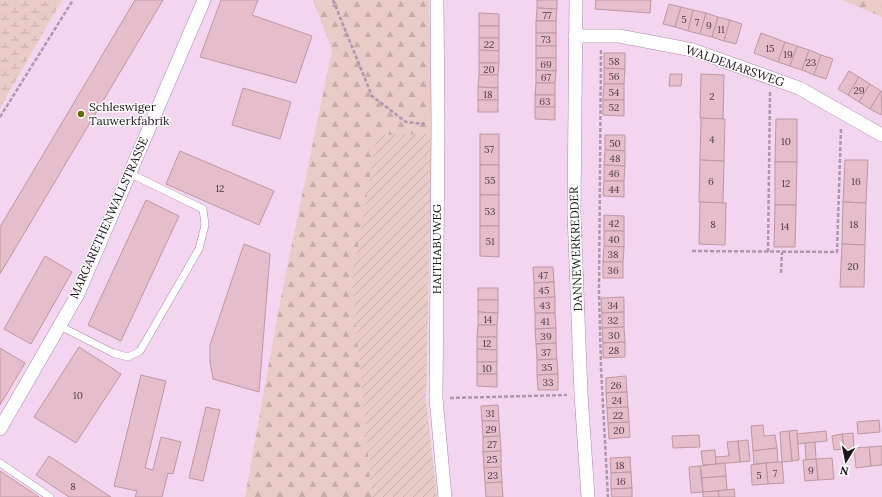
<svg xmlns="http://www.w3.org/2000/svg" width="882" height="497" font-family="Lora,serif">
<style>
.forest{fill:url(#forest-firs)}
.wetland{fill:url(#wetland-marsh)}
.garden{fill:url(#garden-furrows)}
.building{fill:#e6becb;stroke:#bd97a3}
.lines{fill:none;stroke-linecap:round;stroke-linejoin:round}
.service-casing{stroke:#a88ca6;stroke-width:8}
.minor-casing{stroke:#a88ca6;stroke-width:14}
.path{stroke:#ae97ac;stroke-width:2.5;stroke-dasharray:4 2;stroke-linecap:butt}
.service{stroke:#fff;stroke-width:7}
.minor{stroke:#fff;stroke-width:13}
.poi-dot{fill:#6b6b08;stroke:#fff;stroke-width:1.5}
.labels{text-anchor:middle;stroke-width:3;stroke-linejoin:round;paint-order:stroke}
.number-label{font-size:10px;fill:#4e3d47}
.street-label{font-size:12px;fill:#1c121b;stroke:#fff}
.poi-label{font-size:12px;fill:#1c121b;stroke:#fff;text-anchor:start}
</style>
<defs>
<pattern id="forest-firs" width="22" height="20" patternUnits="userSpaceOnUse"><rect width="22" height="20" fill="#e9cbc7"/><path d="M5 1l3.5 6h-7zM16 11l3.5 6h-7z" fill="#c7adaa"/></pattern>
<pattern id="wetland-marsh" width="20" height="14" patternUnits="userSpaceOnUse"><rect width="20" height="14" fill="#e9cbc7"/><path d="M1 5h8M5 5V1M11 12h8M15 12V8" fill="none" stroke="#c7adaa"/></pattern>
<pattern id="garden-furrows" width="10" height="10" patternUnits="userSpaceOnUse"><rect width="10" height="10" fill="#e9cbc7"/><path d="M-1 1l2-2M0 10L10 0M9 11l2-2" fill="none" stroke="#c7adaa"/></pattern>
</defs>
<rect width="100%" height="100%" fill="#f3d5f0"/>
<g class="forest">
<polygon points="313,0 429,0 432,134 352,282 372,497 245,497 279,307 332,50"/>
<polygon points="842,0 882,0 882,17"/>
</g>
<polygon class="wetland" points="0,0 62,0 0,108"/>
<polygon class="garden" points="432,134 426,400 437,497 372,497 352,282 377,135"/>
<g class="building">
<polygon points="135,0 163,0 0,274 0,227"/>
<polygon points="221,0 258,0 252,15 312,36 296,83 200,57"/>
<polygon points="537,0 557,0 557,9 537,8"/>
<polygon points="596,0 651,0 650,13 595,9"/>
<polygon points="669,4 681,7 675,27 663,24"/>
<polygon points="681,7 693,10 688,31 675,27"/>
<polygon points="537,8 557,9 556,21 536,21"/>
<polygon points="693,10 706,13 700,34 688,31"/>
<polygon points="479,13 499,14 499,26 479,26"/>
<polygon points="706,13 718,17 712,37 700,34"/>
<polygon points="718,17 730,20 724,41 712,37"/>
<polygon points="730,20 742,24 736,44 724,41"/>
<rect x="536" y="21" width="20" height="12"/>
<rect x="479" y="26" width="20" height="12"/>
<rect x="536" y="33" width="20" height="13"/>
<polygon points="761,33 785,42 778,62 754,53"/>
<polygon points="479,38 499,38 499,51 479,50"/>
<polygon points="785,42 797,46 790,66 778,62"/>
<rect x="536" y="46" width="20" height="12"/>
<polygon points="797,46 809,50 802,70 790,66"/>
<polygon points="479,50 499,51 499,63 479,63"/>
<polygon points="809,50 821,55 814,75 802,70"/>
<polygon points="604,53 625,53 625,69 604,68"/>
<polygon points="821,55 833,59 826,79 814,75"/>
<polygon points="536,58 556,58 556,71 536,70"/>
<polygon points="479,63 499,63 498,75 479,75"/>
<polygon points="604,68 625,69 624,84 604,84"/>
<polygon points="536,70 556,71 555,83 536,83"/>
<polygon points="849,71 859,77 848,95 838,89"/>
<polygon points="670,74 682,74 681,86 669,86"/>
<polygon points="701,74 724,75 723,119 700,118"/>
<polygon points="479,75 498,75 498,88 478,87"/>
<polygon points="859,77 870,84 859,102 848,95"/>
<polygon points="536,83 555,83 555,95 535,95"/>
<polygon points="604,84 624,84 624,100 603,100"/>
<polygon points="870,84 881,91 870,109 859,102"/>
<polygon points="478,87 498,88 498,100 478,100"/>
<polygon points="243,88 291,102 280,139 232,125"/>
<polygon points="881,91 882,113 881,115 870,109"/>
<rect x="535" y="95" width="20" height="12"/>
<rect x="478" y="100" width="20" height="12"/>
<polygon points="603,100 624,100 624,116 603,115"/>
<polygon points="535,107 555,107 555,120 535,119"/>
<polygon points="701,118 725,119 724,161 700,160"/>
<polygon points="776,119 797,119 797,162 775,162"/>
<rect x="480" y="134" width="19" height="31"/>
<polygon points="605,135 625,135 625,151 605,150"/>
<polygon points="605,150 625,151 625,166 604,165"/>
<polygon points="180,151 274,191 259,225 166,184"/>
<polygon points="700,160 724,161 723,203 699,202"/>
<polygon points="845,160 868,160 866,203 843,202"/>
<polygon points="775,162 797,162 796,205 775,205"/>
<rect x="480" y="165" width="19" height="30"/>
<polygon points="604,165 625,166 624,181 604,181"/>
<polygon points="604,181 624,181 624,197 603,196"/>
<rect x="480" y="195" width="19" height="31"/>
<polygon points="146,200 179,216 121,341 88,325"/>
<polygon points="700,202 726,203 725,245 699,244"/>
<polygon points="843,202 866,203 865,245 842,244"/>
<polygon points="775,205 796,205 795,247 774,247"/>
<polygon points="604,215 624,216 624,231 604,231"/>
<polygon points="480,226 499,226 499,257 480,256"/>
<polygon points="604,231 624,231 624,247 604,246"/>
<polygon points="244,244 270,254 259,392 213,379 210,362 210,345"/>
<polygon points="842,244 865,245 864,287 840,287"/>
<polygon points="604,246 624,247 623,262 603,262"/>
<polygon points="45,256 72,272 31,344 4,329"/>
<rect x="603" y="262" width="20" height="16"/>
<polygon points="533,267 553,267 554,282 534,283"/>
<polygon points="554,282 555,297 534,298 534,283"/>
<rect x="478" y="288" width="20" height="12"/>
<polygon points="555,297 555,313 535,313 534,298"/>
<polygon points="624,297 624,312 602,313 601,298"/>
<polygon points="478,300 498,300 498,313 478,312"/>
<polygon points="478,312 498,313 497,325 478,325"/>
<polygon points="624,312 624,327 602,328 602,313"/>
<polygon points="535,313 555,313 556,328 535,329"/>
<polygon points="478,325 497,325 497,337 477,337"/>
<polygon points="624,327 625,342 603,343 602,328"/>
<polygon points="556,328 556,343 536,344 535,329"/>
<polygon points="477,337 497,337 497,350 477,349"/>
<polygon points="625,342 625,357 603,358 603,343"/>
<polygon points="556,343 557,359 537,360 536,344"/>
<polygon points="79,347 121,374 76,443 34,417"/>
<polygon points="0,348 25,363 0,405"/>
<polygon points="477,349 497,350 497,362 477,362"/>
<polygon points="557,359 558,374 537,375 537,360"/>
<rect x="477" y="362" width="20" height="12"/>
<polygon points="477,374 497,374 497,387 477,386"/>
<polygon points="558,374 558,390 538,390 537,375"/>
<polygon points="141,375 166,381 145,468 153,470 161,437 181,442 173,474 168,473 162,497 135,497 137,491 114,486"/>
<polygon points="626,376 627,392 606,393 606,378"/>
<polygon points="627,392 628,407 607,408 606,393"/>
<polygon points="498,405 499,421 482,421 481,406"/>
<polygon points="206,407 220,410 203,481 189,478"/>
<polygon points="628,407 629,422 608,423 607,408"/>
<polygon points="879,420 880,432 858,434 857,422"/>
<polygon points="482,421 499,421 500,436 483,437"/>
<polygon points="629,422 630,437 609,439 608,423"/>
<polygon points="763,425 764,436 775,435 777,448 753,451 751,426"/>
<polygon points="797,430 799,460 792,461 789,431"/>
<polygon points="789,431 792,461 782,462 780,432"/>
<polygon points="826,431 827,441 798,444 797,434"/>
<polygon points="853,433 854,448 844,449 842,434"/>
<polygon points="842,434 844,449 834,450 832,436"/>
<polygon points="699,435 700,447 673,448 672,436"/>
<polygon points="500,436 501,451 483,452 483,437"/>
<polygon points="748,440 750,461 740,462 738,441"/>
<polygon points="738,441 740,462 716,464 715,457 729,456 727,442"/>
<polygon points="815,442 816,459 806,460 805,443"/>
<polygon points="882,446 882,465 871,466 869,447"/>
<polygon points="869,447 871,466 856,468 854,448"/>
<polygon points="777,448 778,462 754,464 753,451"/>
<polygon points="715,450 716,464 703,465 701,451"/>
<polygon points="501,451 501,467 484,468 483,452"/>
<polygon points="49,456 111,497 69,497 36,475"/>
<polygon points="630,457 631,472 611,473 610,458"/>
<polygon points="832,458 834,479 818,480 816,459"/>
<polygon points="816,459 818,480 805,481 803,460"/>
<polygon points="778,462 782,462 784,483 768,484 766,463"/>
<polygon points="725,463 726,476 702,478 700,466"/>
<polygon points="766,463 768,484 752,485 751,465"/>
<polygon points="700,466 703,492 691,493 689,467"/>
<polygon points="501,467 502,482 485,483 484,468"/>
<polygon points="0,471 39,497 0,497"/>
<polygon points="631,472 632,488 611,489 611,473"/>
<polygon points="726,476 727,490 703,492 702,478"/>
<polygon points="502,482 503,497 486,497 485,483"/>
<polygon points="632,488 632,497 612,497 611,489"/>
<polygon points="734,489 735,497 719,497 718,491"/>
<polygon points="718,491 719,497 703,497 703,492"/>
</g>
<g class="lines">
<g class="service-casing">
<g id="service">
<polyline points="60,326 113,353 128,357 140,351 199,249 205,225 203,209 129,173"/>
<polyline points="0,463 50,497"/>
</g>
</g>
<g class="minor-casing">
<g id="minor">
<polyline points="437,0 438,125 436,398 445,497"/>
<polyline points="576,0 574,213 581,394 588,497"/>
<polyline points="575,36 619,36 693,50 799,88 882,135"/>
<polyline points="0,429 78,294 204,0"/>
</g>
</g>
<g class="path">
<polyline points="333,0 372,96 406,122 425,124"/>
<polyline points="601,50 599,291 601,368 608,497"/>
<polyline points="0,117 73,0"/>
<polyline points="692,251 837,252 841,128"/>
<polyline points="768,252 770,92"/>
<polyline points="781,273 782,252"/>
<polyline points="450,398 567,395"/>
</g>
<use href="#service" class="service"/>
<use href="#minor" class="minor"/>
</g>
<circle class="poi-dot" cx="81" cy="114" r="4"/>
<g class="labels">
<g class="number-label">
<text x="547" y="19">77</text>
<text x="684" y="23">5</text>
<text x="697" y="26">7</text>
<text x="709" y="29">9</text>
<text x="721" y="33">11</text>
<text x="546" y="43">73</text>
<text x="489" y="48">22</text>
<text x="770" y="52">15</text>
<text x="788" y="58">19</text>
<text x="614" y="65">58</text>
<text x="811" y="66">23</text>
<text x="546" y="68">69</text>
<text x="489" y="73">20</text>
<text x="614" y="80">56</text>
<text x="546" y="81">67</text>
<text x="859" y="94">29</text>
<text x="614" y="96">54</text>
<text x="488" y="98">18</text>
<text x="712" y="100">2</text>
<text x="545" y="105">63</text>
<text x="614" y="111">52</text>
<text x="712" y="143">4</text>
<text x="786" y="145">10</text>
<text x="615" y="147">50</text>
<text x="489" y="153">57</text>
<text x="615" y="162">48</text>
<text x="614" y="177">46</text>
<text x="490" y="184">55</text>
<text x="711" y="185">6</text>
<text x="856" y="185">16</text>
<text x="786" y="187">12</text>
<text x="220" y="192">12</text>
<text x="614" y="193">44</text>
<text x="490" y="215">53</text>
<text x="614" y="227">42</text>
<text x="713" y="228">8</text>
<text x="854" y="228">18</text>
<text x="785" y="230">14</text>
<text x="614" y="243">40</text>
<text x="490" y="245">51</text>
<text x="613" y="258">38</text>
<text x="853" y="270">20</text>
<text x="613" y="274">36</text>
<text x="543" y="279">47</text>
<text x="544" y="294">45</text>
<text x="545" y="309">43</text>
<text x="613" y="309">34</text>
<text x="488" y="323">14</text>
<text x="613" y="324">32</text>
<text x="545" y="325">41</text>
<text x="614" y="339">30</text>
<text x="546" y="340">39</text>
<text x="487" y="347">12</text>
<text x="614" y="354">28</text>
<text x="546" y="356">37</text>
<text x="547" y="371">35</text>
<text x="487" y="372">10</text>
<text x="548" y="386">33</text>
<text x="616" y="389">26</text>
<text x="78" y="399">10</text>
<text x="617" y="404">24</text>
<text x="490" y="417">31</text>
<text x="618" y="419">22</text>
<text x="491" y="433">29</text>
<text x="619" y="434">20</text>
<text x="492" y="448">27</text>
<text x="492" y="463">25</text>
<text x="620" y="469">18</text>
<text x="811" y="474">9</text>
<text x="775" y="477">7</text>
<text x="493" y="479">23</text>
<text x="759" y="479">5</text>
<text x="621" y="485">16</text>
<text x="73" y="490">8</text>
</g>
<g class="street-label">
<text transform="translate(735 66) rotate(19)" y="4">WALDEMARSWEG</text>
<text transform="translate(109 218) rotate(-66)" y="4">MARGARETHENWALLSTRASSE</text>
<text transform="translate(437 249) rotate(-90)" y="4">HAITHABUWEG</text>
<text transform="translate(576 249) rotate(-92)" y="4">DANNEWERKREDDER</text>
</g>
<g class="poi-label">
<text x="89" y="111">Schleswiger<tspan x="89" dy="14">Tauwerkfabrik</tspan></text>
</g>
</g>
<g transform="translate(846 461) rotate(190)" stroke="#ffffff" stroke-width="3" paint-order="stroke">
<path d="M0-3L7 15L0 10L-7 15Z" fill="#1c121b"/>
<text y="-6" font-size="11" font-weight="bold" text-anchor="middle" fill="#1c121b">N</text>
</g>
</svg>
